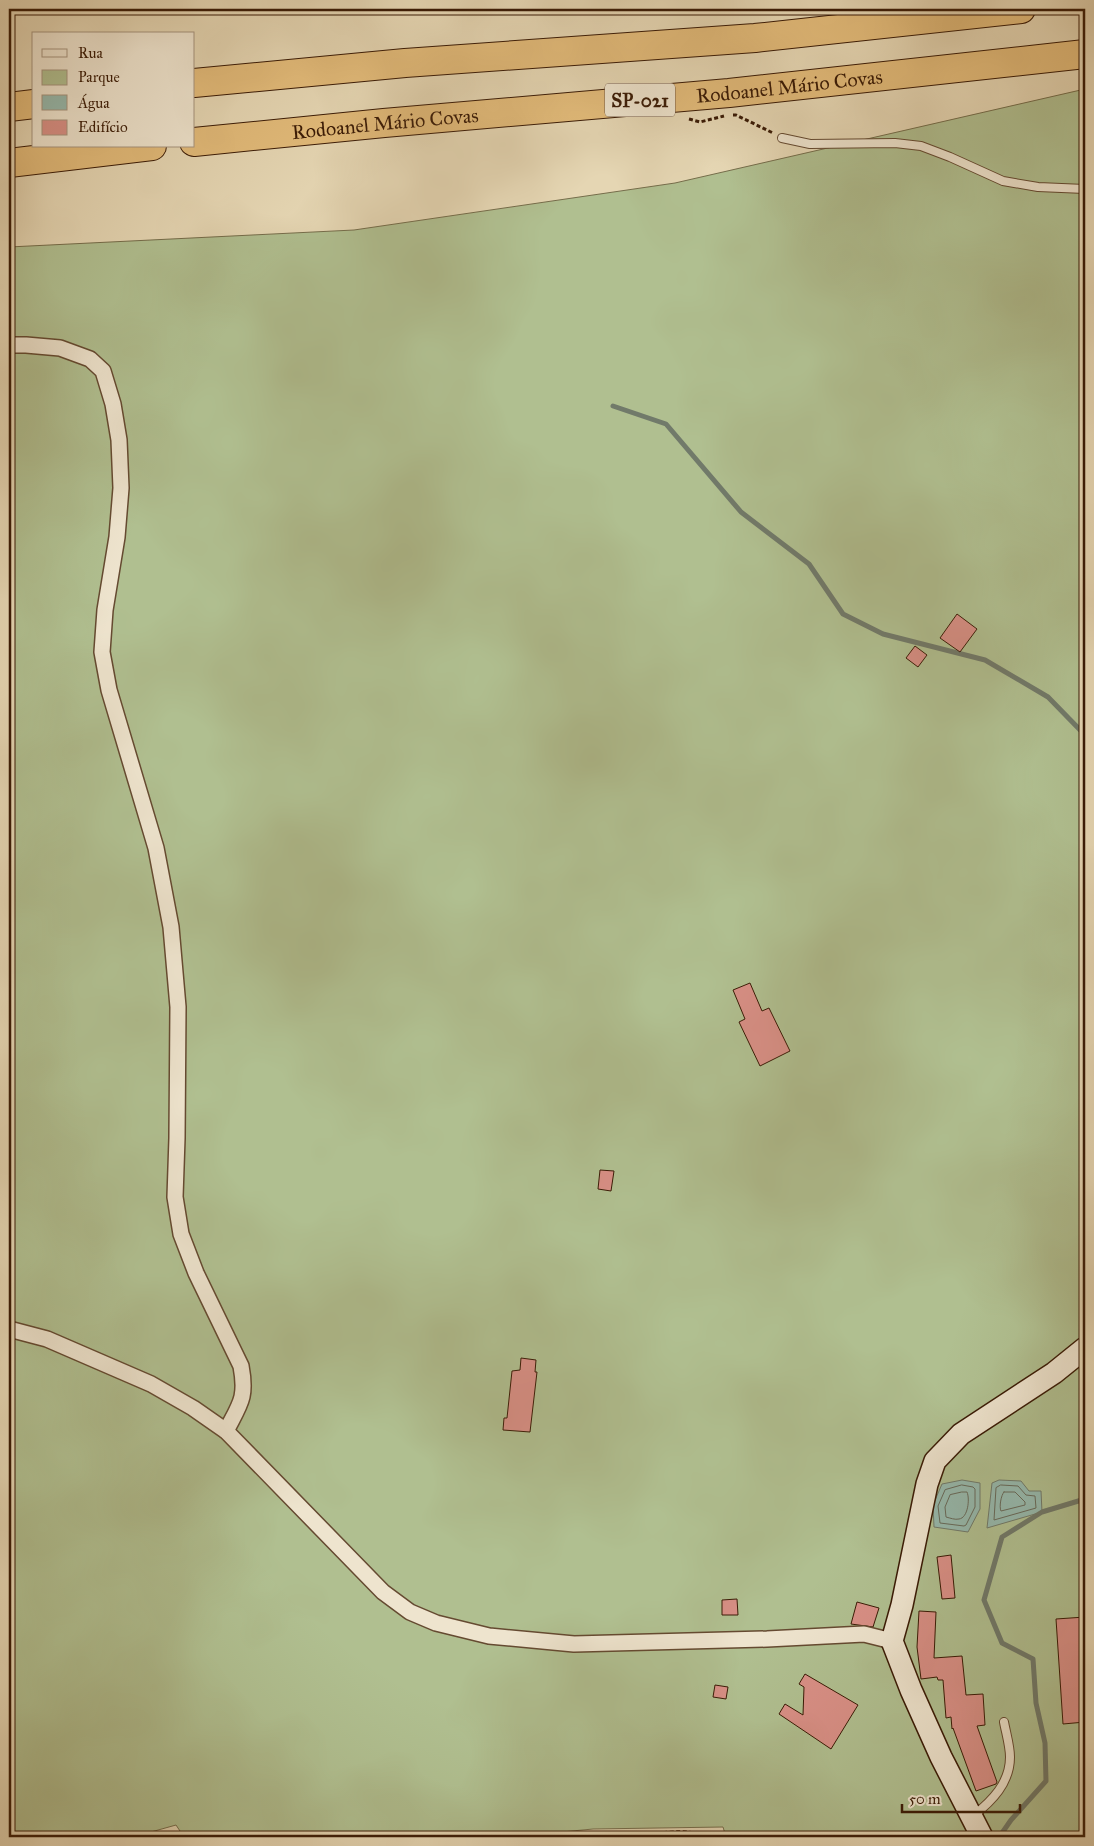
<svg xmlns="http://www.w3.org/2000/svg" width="1094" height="1846" font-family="'IM FELL Great Primer',serif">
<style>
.green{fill:#b0bf90;stroke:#756d4b}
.water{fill:#96b9ad;stroke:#717a6a}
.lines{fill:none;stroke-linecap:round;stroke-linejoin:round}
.shore{stroke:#686a5a;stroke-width:1}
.stream{stroke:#717a6a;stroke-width:5}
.building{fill:#d99087;stroke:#3a1b06}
.service-casing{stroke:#654a31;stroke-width:10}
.minor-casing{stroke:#654a31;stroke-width:18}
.secondary-casing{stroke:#3a1b06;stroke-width:24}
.motorway-casing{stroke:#3a1b06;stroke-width:30}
.path{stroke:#3a1b06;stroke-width:3;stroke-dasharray:4 2.5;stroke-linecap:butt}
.service{stroke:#eee4ce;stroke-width:8}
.minor{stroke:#eee4ce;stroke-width:15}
.secondary{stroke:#eee4ce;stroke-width:21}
.motorway{stroke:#e2bb7a;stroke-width:28}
.labels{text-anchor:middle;stroke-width:4;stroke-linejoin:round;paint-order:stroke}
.shield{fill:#eee4ce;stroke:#705742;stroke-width:1}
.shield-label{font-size:19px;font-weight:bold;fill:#3a1b06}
.street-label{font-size:20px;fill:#3a1b06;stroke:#eee4ce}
</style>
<rect width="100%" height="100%" fill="#e5d6b3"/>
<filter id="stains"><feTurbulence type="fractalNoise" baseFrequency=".004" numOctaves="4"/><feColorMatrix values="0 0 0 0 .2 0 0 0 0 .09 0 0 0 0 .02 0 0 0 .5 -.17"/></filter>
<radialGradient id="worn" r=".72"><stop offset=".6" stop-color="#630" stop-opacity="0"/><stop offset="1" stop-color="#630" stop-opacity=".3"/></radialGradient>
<polygon class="green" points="1085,89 1085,1837 726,1837 723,1827 593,1829 509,1837 184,1837 176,1825 133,1837 9,1837 9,247 354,230 675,183"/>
<g class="water">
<polygon points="962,1480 980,1483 980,1509 968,1532 934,1527 933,1505 942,1484"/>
<polygon points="999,1480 1021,1481 1029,1491 1041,1491 1042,1512 987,1528 992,1483"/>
</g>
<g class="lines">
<g class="shore">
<polygon points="962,1485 973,1487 975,1489 975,1507 966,1525 964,1526 940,1523 938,1506 945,1490"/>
<polygon points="1001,1485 1018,1486 1026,1495 1035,1496 1036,1508 994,1520 996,1488"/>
<path d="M962,1492H967C970,1499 968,1518 959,1519C955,1520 950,1518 946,1517L945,1507L950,1495Z"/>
<path d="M1004,1492H1015L1025,1502V1505L1001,1511C999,1507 1001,1495 1004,1492Z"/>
</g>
<g class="stream">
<polyline points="613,406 666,424 741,512 809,564 843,614 883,634 985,660 1048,697 1085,735"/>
<polyline points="1002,1833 1011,1820 1046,1781 1045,1743 1036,1703 1033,1659 1002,1643 984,1600 1002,1537 1042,1512 1085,1499"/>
</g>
</g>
<g class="building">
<polygon points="957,614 977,629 960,652 940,638"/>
<polygon points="915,646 927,655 918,667 906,658"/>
<polygon points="750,983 762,1011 769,1008 790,1051 760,1066 739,1022 745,1019 733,990"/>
<polygon points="600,1170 614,1171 611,1191 598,1189"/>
<polygon points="521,1358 536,1360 535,1372 537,1372 530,1432 503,1430 504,1418 507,1418 512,1371 520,1370"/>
<polygon points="951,1555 955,1598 942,1599 937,1557"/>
<polygon points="737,1599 738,1615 722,1615 722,1600"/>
<polygon points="857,1602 879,1608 873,1627 851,1624"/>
<polygon points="919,1611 936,1612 934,1658 962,1656 966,1695 983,1694 985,1725 977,1726 997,1782 996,1784 976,1791 953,1728 952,1729 951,1717 946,1718 943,1680 938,1680 937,1677 921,1679 917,1647"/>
<polygon points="1085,1617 1085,1722 1063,1724 1056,1619"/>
<polygon points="805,1674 858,1705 831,1749 779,1714 785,1704 803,1715 804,1687 799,1684"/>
<polygon points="715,1685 728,1687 726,1699 713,1697"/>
</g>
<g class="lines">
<g class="service-casing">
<g id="service">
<polyline points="782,138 810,144 895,143 921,146 950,157 1003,181 1038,187 1085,189"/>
<path d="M973,1816C992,1801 1010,1783 1010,1757C1010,1746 1006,1733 1004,1722"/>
</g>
</g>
<g class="minor-casing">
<g id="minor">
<path d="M9,345H26L60,348L90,359L103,371L113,404L119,440L121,488L117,537L105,610L102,652L109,690L156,848L171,927L178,1007L177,1138L175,1197L181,1234L196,1273L241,1366C247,1398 240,1404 226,1431"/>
<polyline points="9,1329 47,1339 151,1384 193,1408 226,1431 383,1592 410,1612 436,1623 489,1636 574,1644 767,1639 864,1634 892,1641"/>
</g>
</g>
<g class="secondary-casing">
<polyline id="secondary" points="982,1837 941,1757 911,1690 892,1641 902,1605 927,1484 935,1461 961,1434 1054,1373 1085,1348"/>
</g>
<g class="motorway-casing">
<g id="motorway">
<polyline points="194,83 405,63 755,38 1021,9"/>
<polyline points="9,107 34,104"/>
<path id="s1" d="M194,142L384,123L729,93L1085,54"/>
<polyline points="9,163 152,146"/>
</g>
</g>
<g class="path">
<polyline points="733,115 736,115 773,133"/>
<polyline points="689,119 700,122 724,116"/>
<path d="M631,1837C649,1834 692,1827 708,1837"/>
</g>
<use href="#service" class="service"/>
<use href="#minor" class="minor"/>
<use href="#secondary" class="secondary"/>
<use href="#motorway" class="motorway"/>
</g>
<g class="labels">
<rect class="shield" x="605" y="83.5" width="70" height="33" rx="4"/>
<g class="shield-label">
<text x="640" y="107">SP-021</text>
</g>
<g class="street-label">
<text dy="7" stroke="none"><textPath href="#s1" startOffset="598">Rodoanel Mário Covas</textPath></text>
<text dy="7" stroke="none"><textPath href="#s1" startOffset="192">Rodoanel Mário Covas</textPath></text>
</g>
</g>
<rect width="1094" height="1846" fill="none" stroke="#e5d6b3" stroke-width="30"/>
<rect x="10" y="10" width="1074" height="1826" fill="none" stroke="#3a1b06" stroke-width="2.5"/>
<rect x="15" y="15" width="1064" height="1816" fill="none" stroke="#3a1b06"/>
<rect x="32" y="32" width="162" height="115" fill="#eee4ce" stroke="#a6947e"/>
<rect x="42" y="49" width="25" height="8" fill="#eee4ce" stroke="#a6947e"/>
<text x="78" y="58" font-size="15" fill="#3a1b06">Rua</text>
<rect x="42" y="70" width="25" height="15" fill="#b0bf90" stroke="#a6947e"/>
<text x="78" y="82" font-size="15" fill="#3a1b06">Parque</text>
<rect x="42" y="95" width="25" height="15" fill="#96b9ad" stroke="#a6947e"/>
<text x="78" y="108" font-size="15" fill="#3a1b06">Água</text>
<rect x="42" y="120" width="25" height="15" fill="#d99087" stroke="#a6947e"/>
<text x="78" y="132" font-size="15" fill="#3a1b06">Edifício</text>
<path d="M902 1804v8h118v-8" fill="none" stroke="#3a1b06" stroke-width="2.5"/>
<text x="909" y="1804" font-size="15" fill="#3a1b06" stroke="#eee4ce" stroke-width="4" paint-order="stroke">50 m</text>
<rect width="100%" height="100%" filter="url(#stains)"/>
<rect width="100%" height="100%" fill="url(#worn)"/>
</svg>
